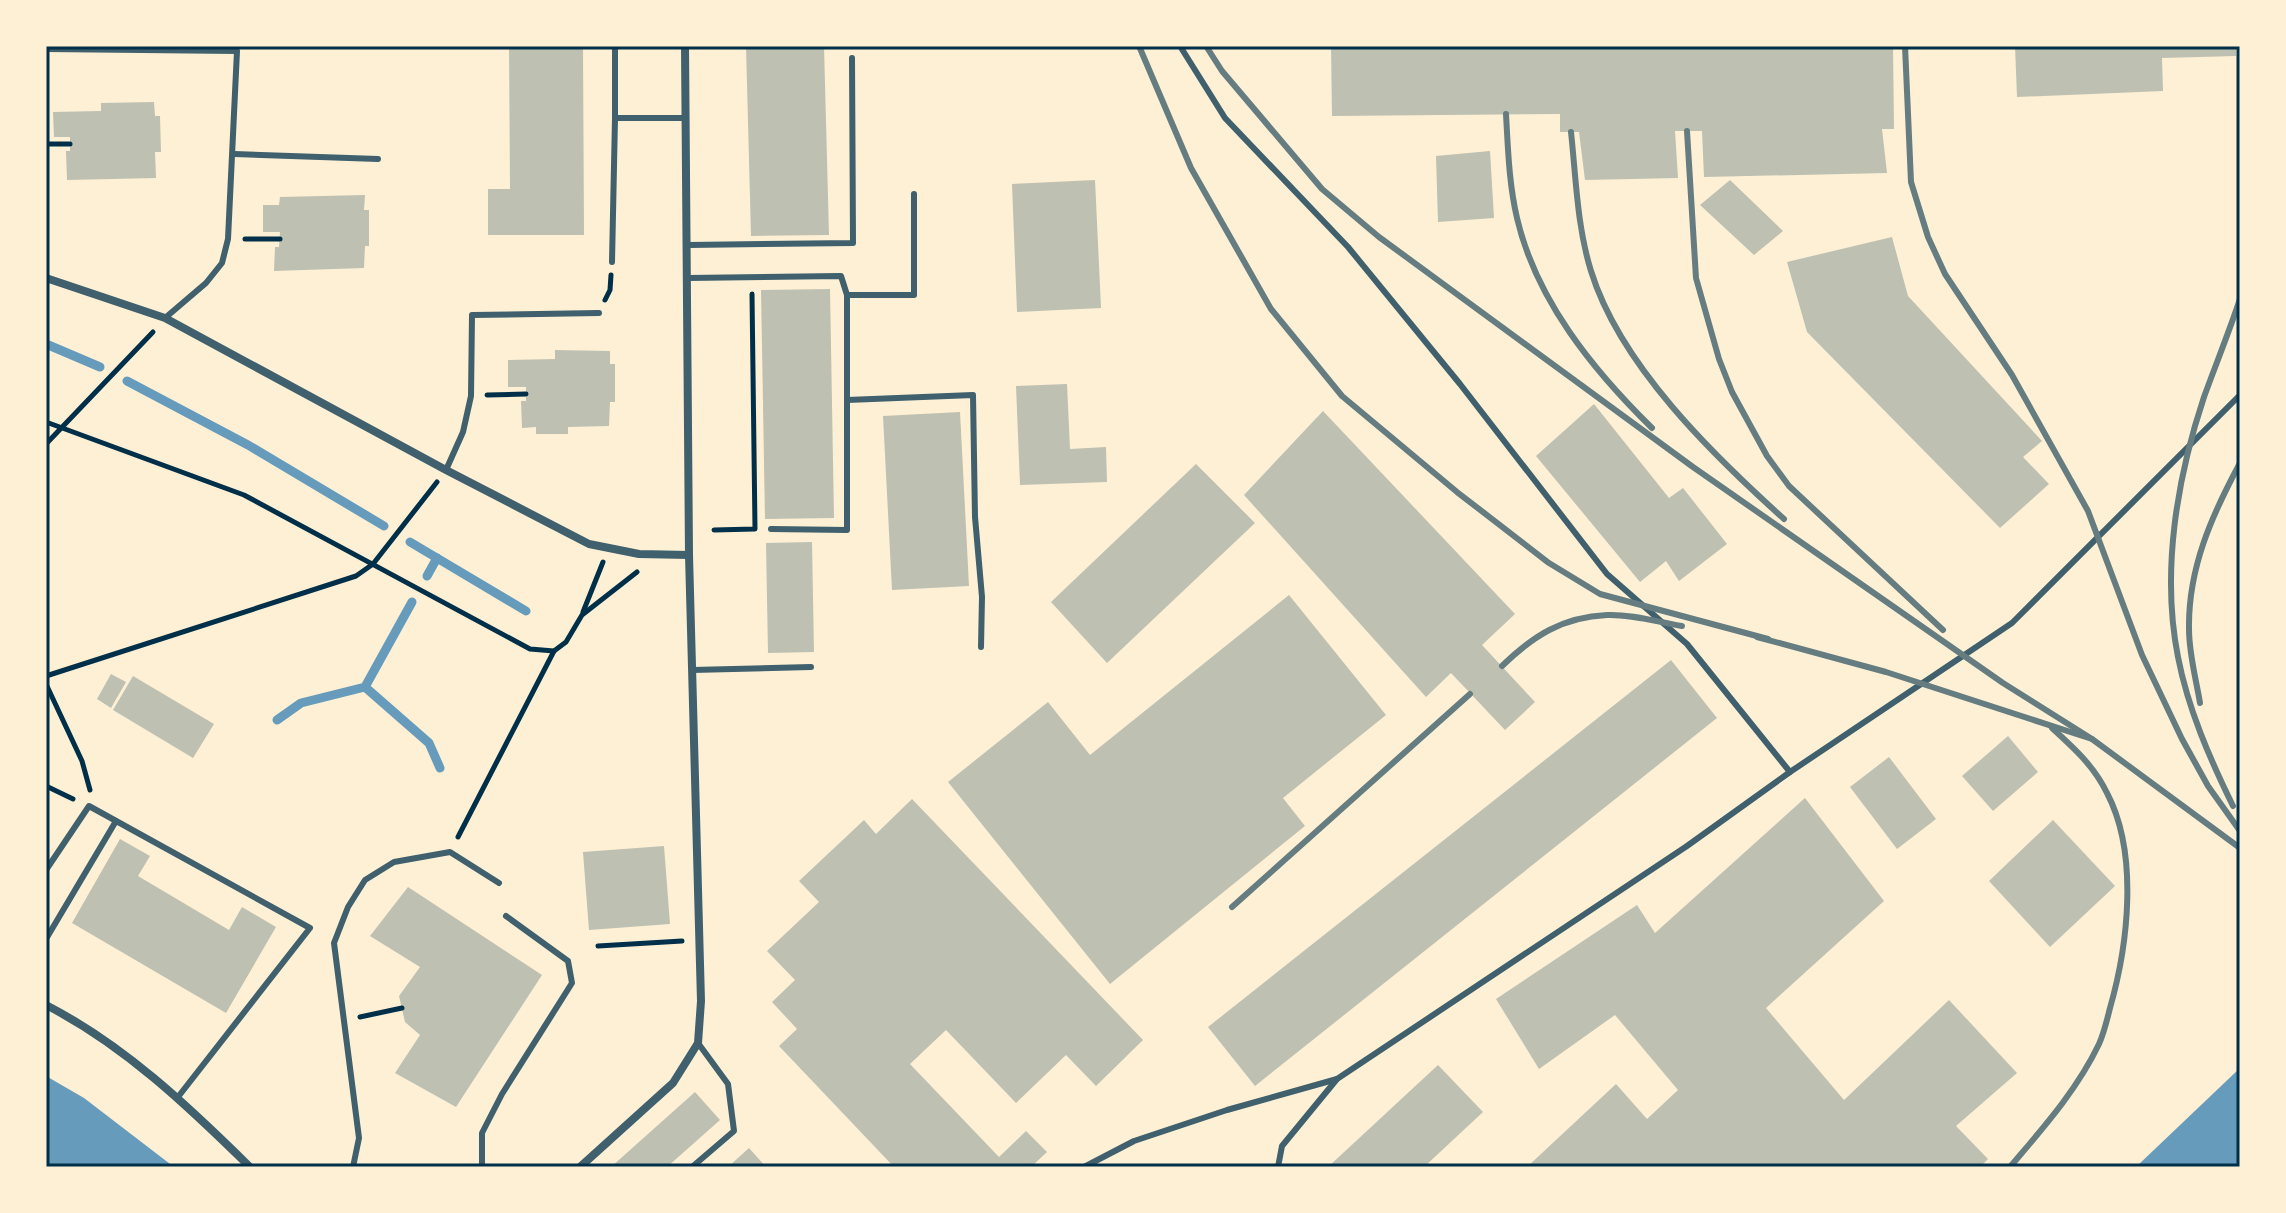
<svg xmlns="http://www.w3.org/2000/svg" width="2286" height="1213" font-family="'Sofia Sans Condensed',sans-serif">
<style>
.water{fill:#669bbc}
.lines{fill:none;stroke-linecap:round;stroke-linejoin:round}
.stream{stroke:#669bbc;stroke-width:9}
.building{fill:#bec0b2}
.path{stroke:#003049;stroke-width:5}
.service{stroke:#3f606c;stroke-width:6}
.minor{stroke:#3f606c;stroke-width:8}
.rail{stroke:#657d81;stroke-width:6}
.neatline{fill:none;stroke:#003049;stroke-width:3}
</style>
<rect width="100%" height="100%" fill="#fdf0d5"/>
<g class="water">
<polygon points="2240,1068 2240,1167 2136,1167"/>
<polygon points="46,1076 84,1098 174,1167 46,1167"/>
</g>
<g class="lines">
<g class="stream">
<polyline points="46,344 100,367"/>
<polyline points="127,381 248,445 384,526"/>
<polyline points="410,542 526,611"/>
<polyline points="427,576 437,558"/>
<polyline points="365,687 429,743 440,768"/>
<polyline points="277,720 301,703 365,687 412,602"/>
</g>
</g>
<g class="building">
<polygon points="509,46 583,46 584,235 488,235 488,189 510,189"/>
<polygon points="746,46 824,46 829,235 751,236"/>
<polygon points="1331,46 1893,46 1894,129 1882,129 1887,173 1704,177 1702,131 1675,131 1678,178 1585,180 1579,132 1560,132 1560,114 1332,116"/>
<polygon points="2015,46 2236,46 2236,56 2162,58 2163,91 2017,97"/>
<polygon points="154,102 155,116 160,116 161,152 155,152 156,178 67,180 66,151 70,151 70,137 54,137 53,112 101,111 101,103"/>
<polygon points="1490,151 1494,218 1438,222 1436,156"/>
<polygon points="1095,180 1101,308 1017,312 1012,184"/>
<polygon points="1730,180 1783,231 1754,255 1700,205"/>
<polygon points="365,195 364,210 369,210 369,246 365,246 364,268 274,271 275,247 279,247 280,232 263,232 263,205 279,205 280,197"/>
<polygon points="1892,237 1908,296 2042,441 2023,457 2049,484 2000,528 1807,332 1787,262"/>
<polygon points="830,289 834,518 765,519 761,290"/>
<polygon points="555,350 610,351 610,364 615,364 615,402 610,402 609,426 568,427 568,434 536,434 536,427 522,428 521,401 526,401 526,387 508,387 508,360 555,359"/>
<polygon points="1067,384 1070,449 1106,447 1107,482 1020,485 1016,386"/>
<polygon points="1594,404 1669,498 1683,488 1727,544 1679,581 1666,561 1640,582 1536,456"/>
<polygon points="1323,411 1515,614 1482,645 1535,702 1505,730 1451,673 1426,697 1244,495"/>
<polygon points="960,412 969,586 892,590 883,416"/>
<polygon points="1196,464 1255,523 1107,663 1051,602"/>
<polygon points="812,542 814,652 768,653 766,543"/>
<polygon points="1289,595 1386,715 1283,798 1305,826 1110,984 948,782 1048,702 1090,755"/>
<polygon points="1671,660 1717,718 1255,1086 1208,1027"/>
<polygon points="111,674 126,682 111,708 97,699"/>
<polygon points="133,676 214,724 193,758 113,710"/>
<polygon points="2008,736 2038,772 1993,811 1962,776"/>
<polygon points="1889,757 1936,819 1897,849 1850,787"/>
<polygon points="1805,798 1884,901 1766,1008 1844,1100 1949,1000 2017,1073 1956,1126 1988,1159 1980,1167 1527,1167 1616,1084 1647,1119 1678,1090 1615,1015 1539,1069 1496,999 1637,905 1655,933"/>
<polygon points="912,799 1143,1040 1096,1086 1066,1055 1016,1103 946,1030 910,1064 999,1157 1026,1131 1047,1152 1031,1167 894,1167 779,1046 797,1029 772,1002 795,980 767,951 819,902 799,881 864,820 876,834"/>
<polygon points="2053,820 2115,886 2050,947 1989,881"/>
<polygon points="120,839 150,856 138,876 229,930 242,907 276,927 226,1013 72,923"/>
<polygon points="664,846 670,924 589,930 583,852"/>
<polygon points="408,887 542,975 456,1107 395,1073 420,1035 405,1022 399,996 420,967 370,936"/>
<polygon points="1438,1065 1483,1112 1424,1167 1328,1167"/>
<polygon points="695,1092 720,1120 667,1167 611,1167"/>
<polygon points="749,1148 766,1167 728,1167"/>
</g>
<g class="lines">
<g class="path">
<polyline points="46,144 70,144"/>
<polyline points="245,239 280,239"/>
<polyline points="605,300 610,290 611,275"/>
<polyline points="487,395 526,394"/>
<polyline points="46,422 244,495 530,649 554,651 566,642 582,615 637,572"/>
<polyline points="46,444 153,332"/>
<polyline points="714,530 755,529 752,294"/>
<polyline points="583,612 603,562"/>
<polyline points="46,676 356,576 373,564 437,482"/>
<polyline points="46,684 82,761 90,790"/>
<polyline points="46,786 73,799"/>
<polyline points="458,837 554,651"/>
<polyline points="598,946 682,941"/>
<polyline points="360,1017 402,1008"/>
</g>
<g class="service">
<polyline points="615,46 615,118 686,118"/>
<polyline points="1180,46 1225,118 1348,247 1460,384 1607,574 1687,644 1790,772 1687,846 1337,1079 1282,1146 1278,1167"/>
<polyline points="46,49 237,51 228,239 222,263 206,283 165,318"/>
<polyline points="234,154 378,159"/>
<polyline points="688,245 853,243 852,58"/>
<polyline points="612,262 615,118"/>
<polyline points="688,278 841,276 847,295"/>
<polyline points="847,400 973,395 975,517 982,597 981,647"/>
<polyline points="446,470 463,432 471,396 472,315 599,313"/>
<polyline points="771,529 847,530 847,295 914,295 914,194"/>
<polyline points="692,670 811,667"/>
<polyline points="1790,772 2012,623 2240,395"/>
<polyline points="46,870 89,806 310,928 178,1097"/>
<polyline points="46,939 116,821"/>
<polyline points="353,1167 359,1138 334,943 348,907 365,880 394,862 450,852 499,883"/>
<polyline points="482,1167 482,1133 502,1094 572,983 568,961 506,916"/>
<polyline points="692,1167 734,1131 728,1084 698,1043"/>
<polyline points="1084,1167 1134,1141 1227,1110 1337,1079"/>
</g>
<g class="minor">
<polyline points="46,278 165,318 446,470 589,544 639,554 689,555"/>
<path d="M46,1005C124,1045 188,1106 250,1167"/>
<polyline points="580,1167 673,1083 698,1043 701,1001 689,555 685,46"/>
</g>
<g class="rail">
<polyline points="1139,46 1191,168 1271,309 1342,396 1457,492 1549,563 1600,594 1768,639"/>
<polyline points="1206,46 1222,71 1322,189 1379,237 1693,467 2003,683 2092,739"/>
<polyline points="1905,46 1911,182 1928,237 1945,274 2012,375 2088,511 2142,655 2182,739 2208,786 2240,831"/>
<path d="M1506,114C1508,149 1509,184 1517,218C1536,300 1593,370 1652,428"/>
<polyline points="1687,131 1696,278 1719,359 1732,392 1767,456 1789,486 1943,630"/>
<path d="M1571,132C1576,178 1577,226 1591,271C1620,365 1713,455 1784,519"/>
<polyline points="1757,637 1886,672 2092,739 2240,848"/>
<path d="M1502,666C1533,636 1562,617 1607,615C1631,614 1658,622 1682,626"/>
<path d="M2200,703C2196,679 2189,654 2189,629C2188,568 2212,515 2240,463"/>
<path d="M2233,806C2210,759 2188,709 2178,657C2161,572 2177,478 2204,397C2216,364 2229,332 2240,299"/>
<polyline points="1232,907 1470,694"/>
<path d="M2010,1167C2043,1128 2077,1090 2099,1044C2104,1033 2107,1020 2110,1008C2128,945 2139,854 2107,793C2094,766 2074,748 2052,728"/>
</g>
</g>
<rect width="2286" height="1213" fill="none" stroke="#fdf0d5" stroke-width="96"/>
<rect x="48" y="48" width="2190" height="1117" class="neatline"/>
</svg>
